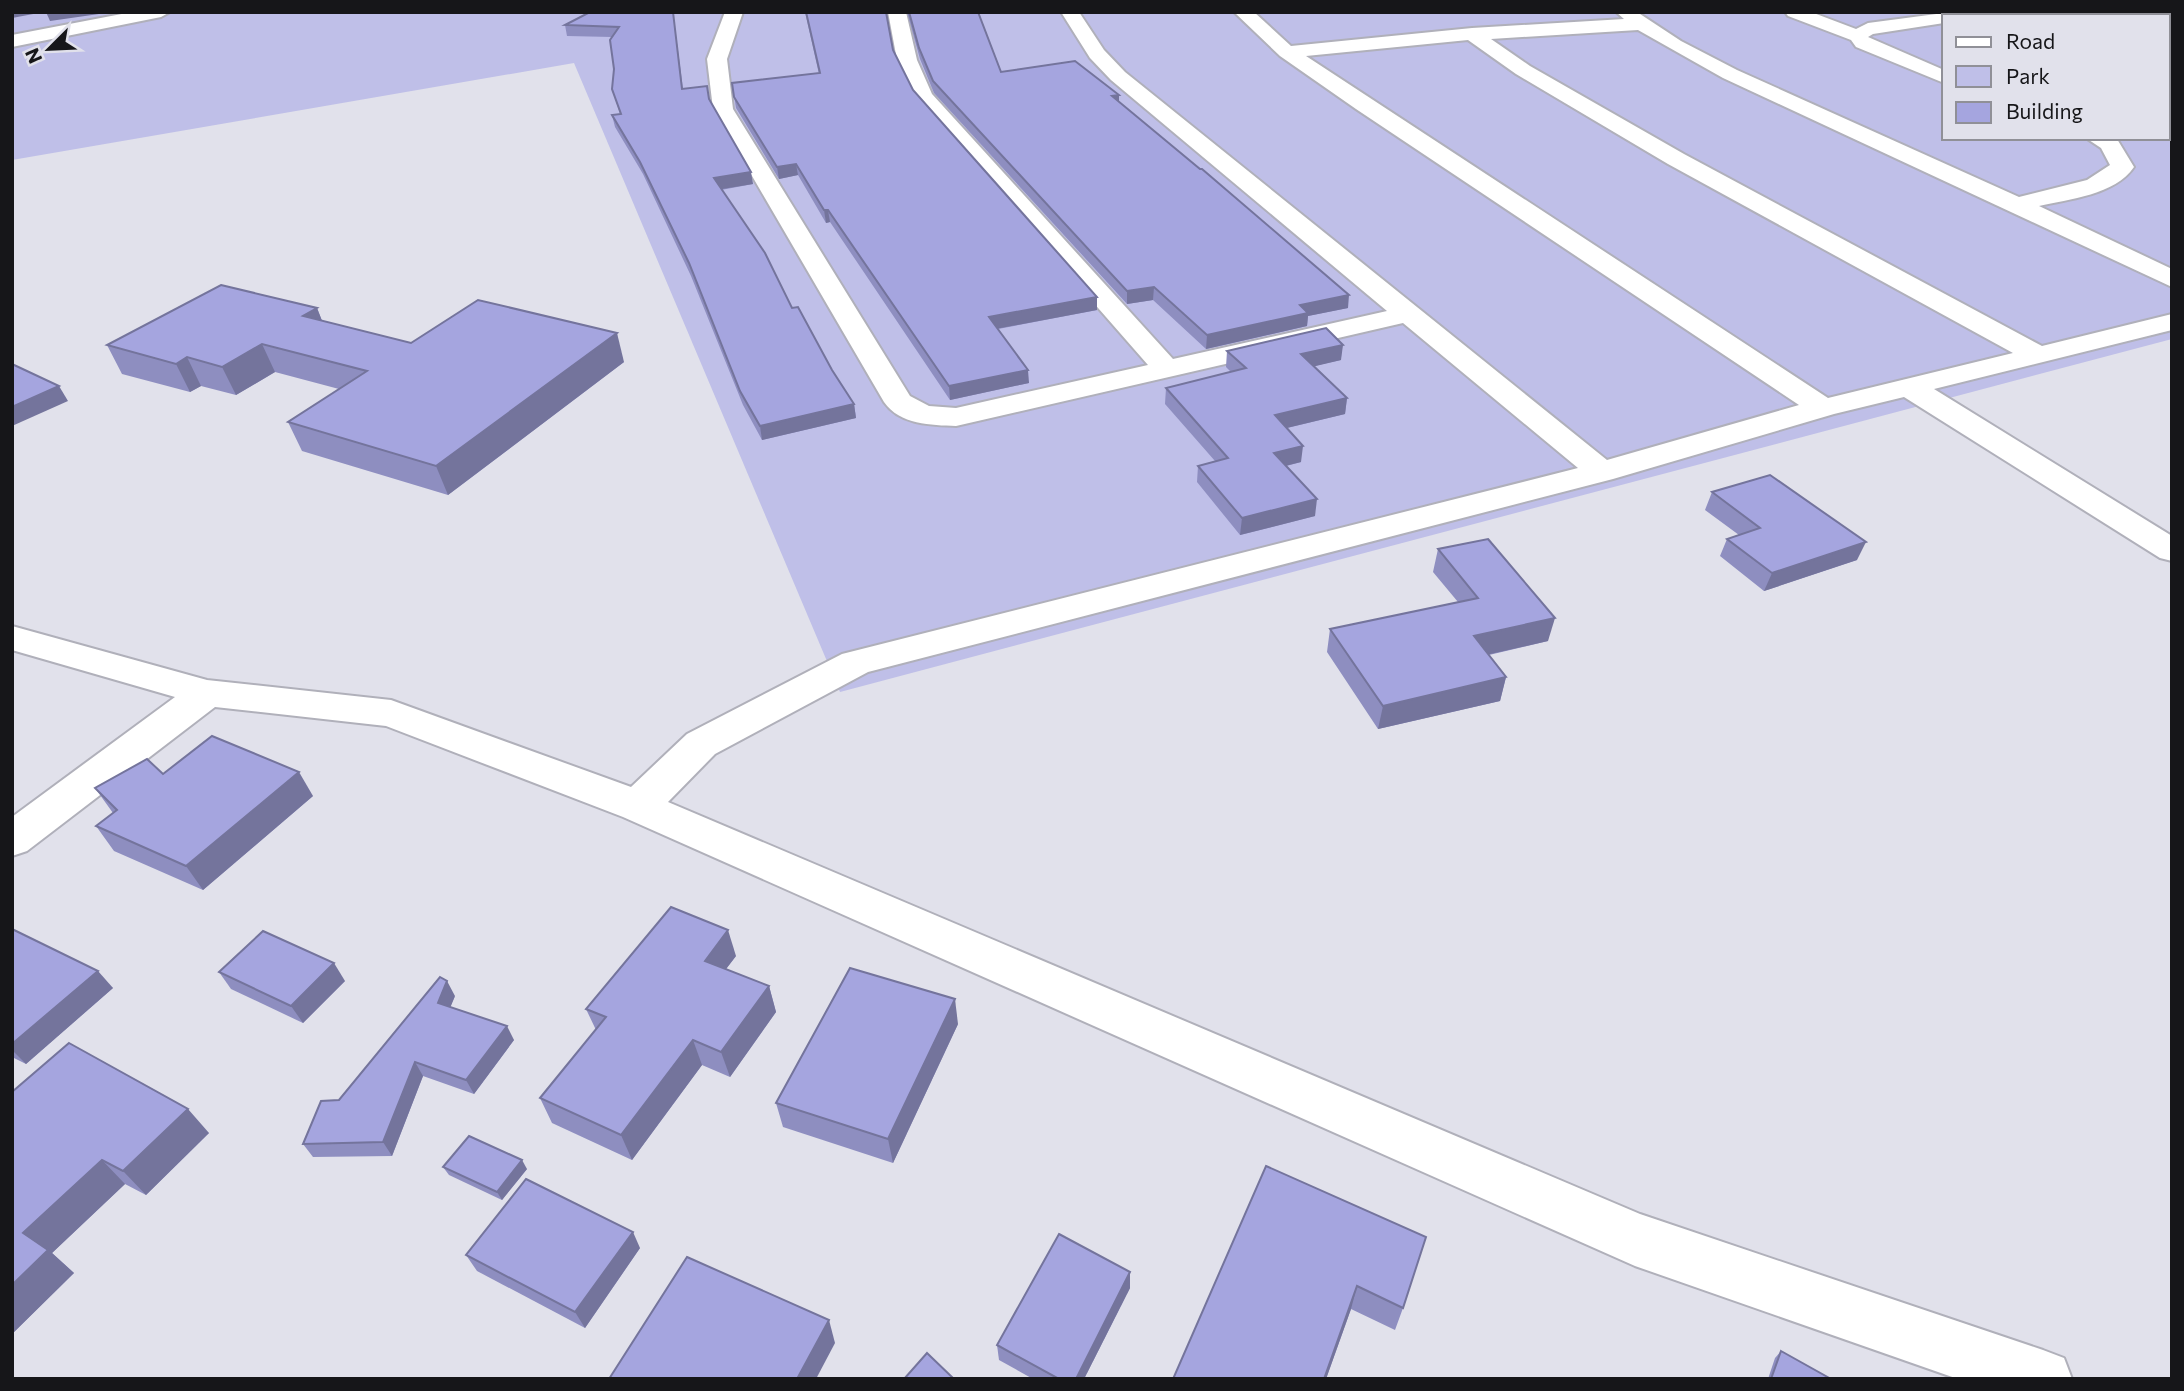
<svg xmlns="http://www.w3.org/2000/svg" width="2184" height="1391" font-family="Commissioner,sans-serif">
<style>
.green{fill:#bfbfe8;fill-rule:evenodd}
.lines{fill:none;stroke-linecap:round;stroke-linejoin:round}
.street-casing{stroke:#b0b0ba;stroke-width:4}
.street{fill:#fff;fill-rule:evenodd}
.wall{fill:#8e8ec0}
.shaded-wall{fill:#74749c}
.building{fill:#a5a5df;stroke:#74749c;stroke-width:2}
</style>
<rect width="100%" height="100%" fill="#e1e1eb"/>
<path class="green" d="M12,12H2172V339L840,692L574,63L12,160ZM1944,16H2168V138H1944Z"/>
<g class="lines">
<g class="street-casing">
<g id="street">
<polygon points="132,12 170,12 161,17 12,47 12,35"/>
<path d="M725,12H743L727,59L733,109L910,396L929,406L956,408L1148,365L916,100L897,60L888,12H906L917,60L932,94L1173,359L1387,311L1111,80L1090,58L1061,12H1079L1104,50L1125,72L1607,460L1799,405L1356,109L1280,56L1234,12H1254L1291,46L1472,28L1624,19L1616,12H1637L1681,41L1737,70L2019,197L2087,180L2110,165L2101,148L2086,138L2117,139L2134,167C2115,195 2069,199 2039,206L2172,269V287L1723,78L1638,30L1491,39L1530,66L1684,154L2042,346L2172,314V330L1934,389L2172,536V561L2160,558L1904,397L1834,414L1613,479L868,672L715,754L668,802L1640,1214L2043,1350L2064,1358L2072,1379H1958L1635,1266L623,817L386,726L215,707L27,851L12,856V817L175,697L12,650V626L207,680L391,700L631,787L687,734L842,654L1578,468L1403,323L956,426C931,425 900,425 884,402L713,109L707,59ZM1468,40L1516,74L1668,164L2013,353L1828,398L1306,56Z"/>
<polygon points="1785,12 1811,12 1856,29 1868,23 1944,13 1950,14 1944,16 1944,23 1873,34 1868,37 1944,70 1944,83 1856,47 1851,40 1788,16"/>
<polygon points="1966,12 1992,12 1994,16 1969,16"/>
<polygon points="2168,74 2172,75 2172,88 2168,87"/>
</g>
</g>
<use href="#street" class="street"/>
</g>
<g class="wall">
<polygon points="673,12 683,89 709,100 753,184 721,190 792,308 854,404 856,418 762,440 743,405 691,276 643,174 615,127 612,115 620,114 612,89 614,69 612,37 567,36 565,25"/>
<polygon points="805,12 886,12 893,50 913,90 1097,297 1097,310 998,329 1029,383 950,400 830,222 826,223 798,175 779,179 736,108 732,83 819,74"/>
<polygon points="907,12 978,12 1001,72 1119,102 1348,308 1308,316 1307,326 1206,349 1153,300 1127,304 934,93 920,59"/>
<polygon points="317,308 322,321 411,343 624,362 448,495 302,451 288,422 339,389 275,372 236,395 201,386 190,392 122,374 107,345"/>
<polygon points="1227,351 1341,360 1314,366 1347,398 1345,414 1287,428 1301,462 1286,466 1315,516 1240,535 1197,482 1198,466 1215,461 1165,404 1166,388 1231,372 1226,367"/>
<polygon points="1712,492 1857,560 1764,591 1720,556 1727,539 1739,535 1705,510"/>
<polygon points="1438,549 1548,641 1489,655 1506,677 1500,701 1378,729 1327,652 1330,629 1458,602 1433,572"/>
<polygon points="163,774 313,796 203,890 114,851 96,826 113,813 95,788"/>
<polygon points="12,929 113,988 26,1064 12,1057"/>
<polygon points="736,956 726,969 769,986 776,1012 730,1077 702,1065 632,1160 552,1123 540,1098 596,1030 586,1009"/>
<polygon points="219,972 345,981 303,1023 231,989"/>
<polygon points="455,996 450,1007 514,1040 474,1094 423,1076 392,1156 313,1157 303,1144"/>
<polygon points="958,1024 893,1163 783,1127 776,1103"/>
<polygon points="12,1092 209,1133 146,1195 125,1184 52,1253 74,1273 12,1334"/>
<polygon points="1266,1166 1403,1308 1395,1330 1351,1309 1326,1379 1173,1379"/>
<polygon points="443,1167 527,1169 502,1200 449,1175"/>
<polygon points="640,1248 585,1328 477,1271 466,1255"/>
<polygon points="1130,1272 1130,1288 1084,1379 1033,1379 999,1360 997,1345"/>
<polygon points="1781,1351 1831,1379 1768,1379 1775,1358"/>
</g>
<g class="shaded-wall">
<polygon points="12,12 44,12 12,18"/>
<polygon points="46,12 113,12 50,21"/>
<polygon points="1119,95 1119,106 1112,96"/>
<polygon points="796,164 798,175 779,179 777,167"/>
<polygon points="751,172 753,184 716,190 714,178"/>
<polygon points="824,210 828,210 830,222 826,223"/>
<polygon points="1154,287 1153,300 1127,304 1127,291"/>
<polygon points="1349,295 1348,308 1308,316 1307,326 1206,349 1207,335 1300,305"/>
<polygon points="1097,297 1097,310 990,330 989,317"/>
<polygon points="317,308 328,336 303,316"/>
<polygon points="617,333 624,362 448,495 436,466"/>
<polygon points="262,344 275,372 236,395 222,367"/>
<polygon points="1343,345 1341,360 1299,370 1301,354"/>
<polygon points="187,357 201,386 190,392 176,364"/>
<polygon points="1028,370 1029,383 950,400 949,386"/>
<polygon points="59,386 68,401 12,426 12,407"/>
<polygon points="1347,398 1345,414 1274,431 1275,415"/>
<polygon points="854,404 856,418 762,440 760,426"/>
<polygon points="1303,446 1301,462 1273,469 1274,453"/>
<polygon points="1317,499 1315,516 1240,535 1242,518"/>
<polygon points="1866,542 1857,560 1764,591 1772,573"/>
<polygon points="1555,618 1548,641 1468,659 1474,636"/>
<polygon points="1506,677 1500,701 1378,729 1383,706"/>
<polygon points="299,772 313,796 203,890 186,866"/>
<polygon points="728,930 736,956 713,986 705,961"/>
<polygon points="334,963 345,981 303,1023 291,1006"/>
<polygon points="98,971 113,988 26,1064 12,1050 12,1044"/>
<polygon points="447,981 455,996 446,1018 438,1003"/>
<polygon points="769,986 776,1012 730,1077 721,1052"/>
<polygon points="955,999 958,1024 893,1163 888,1139"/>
<polygon points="507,1026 514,1040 474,1094 466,1080"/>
<polygon points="693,1040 702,1065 632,1160 621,1135"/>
<polygon points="415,1062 423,1076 392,1156 383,1142"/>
<polygon points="188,1109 209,1133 146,1195 123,1171"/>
<polygon points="102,1160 125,1184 52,1253 74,1273 12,1334 12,1285 23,1233"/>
<polygon points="522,1160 527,1169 502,1200 497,1192"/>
<polygon points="633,1232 640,1248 585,1328 575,1312"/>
<polygon points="1130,1272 1130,1288 1084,1379 1076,1379"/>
<polygon points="1357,1286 1351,1309 1326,1379 1324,1379"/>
<polygon points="829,1320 835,1343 816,1379 797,1379"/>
</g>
<g class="building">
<polygon points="590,12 673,12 682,89 707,86 709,99 751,172 714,178 765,253 792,308 798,307 832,370 854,404 760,426 740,391 689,263 640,162 612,115 621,114 612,89 614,69 610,40 619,27 565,25"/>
<polygon points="806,12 886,12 893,50 913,90 1097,297 989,317 1028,370 949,386 828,210 824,210 796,164 777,167 734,97 732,83 820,73"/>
<polygon points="909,12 978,12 1001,72 1075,61 1119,95 1112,96 1200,169 1202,169 1349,295 1300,305 1308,313 1207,335 1154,287 1127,291 933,81 919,48"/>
<polygon points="221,285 317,308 303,316 411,343 478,300 617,333 436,466 288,422 367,371 262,344 222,367 187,357 176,364 107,345"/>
<polygon points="1326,328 1343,345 1301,354 1347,398 1275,415 1303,446 1274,453 1317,499 1242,518 1198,466 1228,458 1166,388 1246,368 1227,351"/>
<polygon points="12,364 59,386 12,407"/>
<polygon points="1770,475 1866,542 1772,573 1727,539 1760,528 1712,492"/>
<polygon points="1488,539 1555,618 1474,636 1506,677 1383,706 1330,629 1478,598 1438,549"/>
<polygon points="212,736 299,772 186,866 96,826 117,810 95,788 147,759 163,774"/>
<polygon points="671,907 728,930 705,961 769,986 721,1052 693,1040 621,1135 540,1098 606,1017 586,1009"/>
<polygon points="12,929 98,971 12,1044"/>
<polygon points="263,931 334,963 291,1006 219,972"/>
<polygon points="850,968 955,999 888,1139 776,1103"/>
<polygon points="440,977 447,981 438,1003 507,1026 466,1080 415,1062 383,1142 303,1144 321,1101 339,1100"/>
<polygon points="69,1043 188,1109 123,1171 102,1160 23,1233 48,1250 12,1285 12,1092"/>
<polygon points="469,1136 522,1160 497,1192 443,1167"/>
<polygon points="1266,1166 1426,1237 1403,1308 1357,1286 1324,1379 1173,1379"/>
<polygon points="526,1179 633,1232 575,1312 466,1255"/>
<polygon points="1059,1234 1130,1272 1076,1379 1059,1379 997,1345"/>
<polygon points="687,1257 829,1320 797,1379 609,1379"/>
<polygon points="1781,1351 1831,1379 1771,1379"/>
<polygon points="927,1353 954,1379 904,1379"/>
</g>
<rect width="2184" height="1391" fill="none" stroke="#161619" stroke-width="28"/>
<rect x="1942" y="14" width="228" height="126" fill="#e1e1eb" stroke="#909097" stroke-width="2"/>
<rect x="1956" y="37" width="35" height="10" fill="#ffffff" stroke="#909097" stroke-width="2"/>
<text x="2006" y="49" font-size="21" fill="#161619">Road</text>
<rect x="1956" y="66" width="35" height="21" fill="#bfbfe8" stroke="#909097" stroke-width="2"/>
<text x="2006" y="84" font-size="21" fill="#161619">Park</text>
<rect x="1956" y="102" width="35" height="21" fill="#a5a5df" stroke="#909097" stroke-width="2"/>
<text x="2006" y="119" font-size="21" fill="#161619">Building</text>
<g transform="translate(49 49) rotate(246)" stroke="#e1e1eb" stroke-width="5" paint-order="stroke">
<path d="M0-5L12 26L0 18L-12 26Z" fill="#161619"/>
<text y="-10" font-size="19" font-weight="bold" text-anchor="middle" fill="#161619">N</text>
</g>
</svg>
